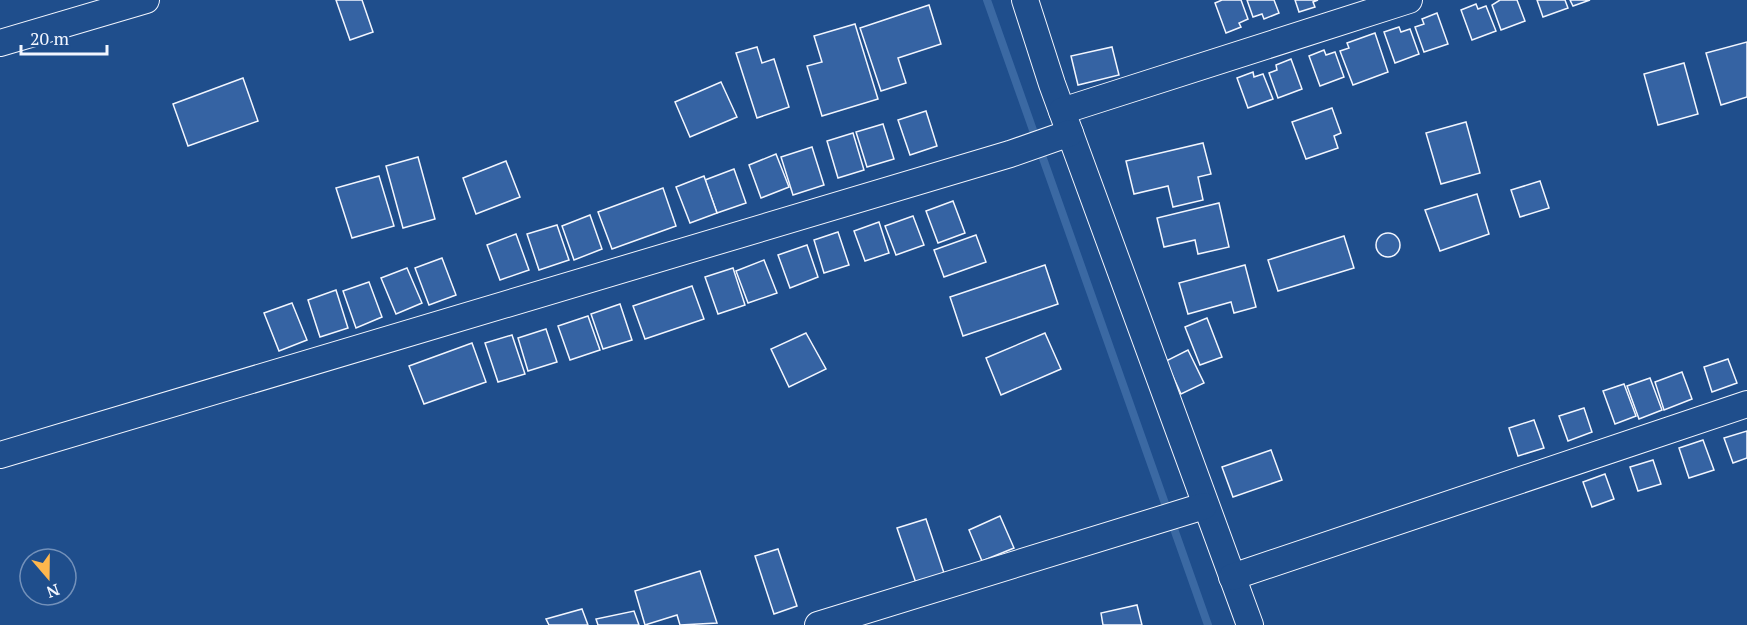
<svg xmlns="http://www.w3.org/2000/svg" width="1747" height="625" font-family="'PT Serif',serif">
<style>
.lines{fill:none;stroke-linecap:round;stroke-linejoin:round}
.stream{stroke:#3b69a3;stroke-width:8}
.building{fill:#3563a3;stroke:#f2f6ff;stroke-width:1.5}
.minor-casing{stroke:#f2f6ff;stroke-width:28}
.minor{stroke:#1f4e8c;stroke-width:26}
</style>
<rect width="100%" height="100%" fill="#1f4e8c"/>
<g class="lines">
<polyline class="stream" points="987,0 1208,625"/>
</g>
<g class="building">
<polygon points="336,0 362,0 373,32 350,40"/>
<polygon points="1222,0 1241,0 1248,19 1239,23 1241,27 1226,33 1215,3"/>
<polygon points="1247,0 1274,0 1279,13 1264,19 1262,14 1253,17"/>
<polygon points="1295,0 1318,0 1313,2 1315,7 1299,12"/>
<polygon points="1517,0 1525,21 1501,30 1492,5 1500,0"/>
<polygon points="1537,0 1565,0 1568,8 1543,17"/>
<polygon points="1570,0 1590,0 1573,6"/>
<polygon points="1476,4 1478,9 1486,6 1496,31 1472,40 1461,10"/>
<polygon points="929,5 941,44 898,58 906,83 881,91 860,28"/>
<polygon points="1437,13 1448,44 1424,52 1415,27 1424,24 1422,19"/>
<polygon points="855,24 878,99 822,116 807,66 822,62 814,36"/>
<polygon points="1399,27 1401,32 1410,29 1419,54 1395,63 1384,32"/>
<polygon points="1375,33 1388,72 1353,85 1340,51 1349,48 1347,43"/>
<polygon points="1747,42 1747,97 1721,105 1706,53"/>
<polygon points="757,47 762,63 774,59 789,107 757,118 736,53"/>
<polygon points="1112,47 1119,75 1078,85 1071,56"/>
<polygon points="1324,50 1326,55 1335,52 1344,77 1320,86 1309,56"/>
<polygon points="1291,59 1302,89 1278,98 1269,73 1277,70 1276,65"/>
<polygon points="1684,63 1698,114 1658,125 1644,74"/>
<polygon points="1253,72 1254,77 1263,74 1273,99 1248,108 1237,78"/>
<polygon points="243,78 258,121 188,146 173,104"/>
<polygon points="721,82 737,117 690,137 675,102"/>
<polygon points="1332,108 1341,133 1334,136 1338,148 1306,159 1292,122"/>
<polygon points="926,111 937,146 910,155 898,120"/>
<polygon points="1466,122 1480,173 1441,184 1426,133"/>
<polygon points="883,124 894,159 867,167 856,132"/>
<polygon points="853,133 864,170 838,178 827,141"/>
<polygon points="1203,143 1211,174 1198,177 1203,200 1173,207 1168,186 1134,194 1126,161"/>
<polygon points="812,147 824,185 793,195 781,157"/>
<polygon points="776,154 789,187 761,198 749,165"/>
<polygon points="418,157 435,219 403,228 386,166"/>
<polygon points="506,161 520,197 476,214 463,178"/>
<polygon points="734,169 746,203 717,213 705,180"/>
<polygon points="379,176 394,226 352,238 336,188"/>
<polygon points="704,176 717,213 690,223 676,187"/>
<polygon points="1540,181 1549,208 1520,217 1511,190"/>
<polygon points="663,188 676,226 612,249 598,212"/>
<polygon points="1477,194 1489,234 1440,251 1425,210"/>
<polygon points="953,201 965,233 938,243 926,211"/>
<polygon points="1219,203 1229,247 1198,254 1195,240 1164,247 1157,218"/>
<polygon points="590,215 602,249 574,260 562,226"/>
<polygon points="913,216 924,245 896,255 885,226"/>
<polygon points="879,222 889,253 865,261 854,231"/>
<polygon points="557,225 569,260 539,270 527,234"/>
<polygon points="838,232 849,265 824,273 814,240"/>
<circle cx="1388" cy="245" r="12"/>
<polygon points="516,234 529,270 500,280 487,245"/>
<polygon points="976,235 986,262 944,277 934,250"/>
<polygon points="1344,236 1354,268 1278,291 1268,260"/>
<polygon points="807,245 818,277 790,288 778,255"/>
<polygon points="442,258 456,295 429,305 415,268"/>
<polygon points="764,260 777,293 748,303 736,271"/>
<polygon points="1045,265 1058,304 963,336 950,297"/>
<polygon points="1245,265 1256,307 1234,313 1231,302 1188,314 1179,283"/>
<polygon points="407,268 422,303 396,314 381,278"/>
<polygon points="733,268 745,305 718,314 705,277"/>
<polygon points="369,282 382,317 356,328 343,291"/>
<polygon points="692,286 704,319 645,339 633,306"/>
<polygon points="336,290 348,328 320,337 308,300"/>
<polygon points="292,303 307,340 279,351 264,313"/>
<polygon points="620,304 632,340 603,349 591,314"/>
<polygon points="588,316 600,350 570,360 558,326"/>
<polygon points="1207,318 1222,357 1200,365 1185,327"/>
<polygon points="546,329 557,362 528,371 518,338"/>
<polygon points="806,333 826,369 789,387 771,349"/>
<polygon points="1045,333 1061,369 1001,395 986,358"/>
<polygon points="512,335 525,374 498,382 485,343"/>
<polygon points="472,343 486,382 424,404 409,366"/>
<polygon points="1188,350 1204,383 1181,394 1166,361"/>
<polygon points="1728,359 1737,383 1712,392 1704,367"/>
<polygon points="1682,372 1692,399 1664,410 1655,382"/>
<polygon points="1650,378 1662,410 1639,419 1627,386"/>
<polygon points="1624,384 1636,416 1615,424 1603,391"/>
<polygon points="1584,408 1592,432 1568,441 1559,416"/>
<polygon points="1534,420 1544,448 1518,456 1509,428"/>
<polygon points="1747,431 1747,458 1733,463 1724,438"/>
<polygon points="1703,440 1714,470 1689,478 1679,448"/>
<polygon points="1271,450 1282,480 1233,497 1222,467"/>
<polygon points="1653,460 1661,484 1638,491 1630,467"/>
<polygon points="1605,474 1614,499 1592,507 1583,482"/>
<polygon points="1000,516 1014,548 982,561 969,530"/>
<polygon points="926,519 945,576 917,586 897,528"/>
<polygon points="778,549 797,606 774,614 755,556"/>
<polygon points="700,571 717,623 680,625 677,615 645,625 635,591"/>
<polygon points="1137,605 1142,625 1103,625 1101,613"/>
<polygon points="582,609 588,625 549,625 546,619"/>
<polygon points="634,611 639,625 598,625 596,619"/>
</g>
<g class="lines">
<g class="minor-casing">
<g id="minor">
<polyline points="1025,0 1052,84 1250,625"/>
<polyline points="0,43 146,0"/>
<polyline points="1062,111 1409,0"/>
<polyline points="0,455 1010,154 1070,133"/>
<polyline points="1232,577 1747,404"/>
<polyline points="818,625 1204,506"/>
</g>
</g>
<use href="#minor" class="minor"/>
</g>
<g transform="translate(48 577) rotate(160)"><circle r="28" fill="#1f4e8c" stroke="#7391ba" stroke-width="1.5"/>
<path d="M0-4.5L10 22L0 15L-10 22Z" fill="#ffb74d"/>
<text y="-9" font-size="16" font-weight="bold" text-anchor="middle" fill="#f2f6ff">N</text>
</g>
<path d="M21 45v9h86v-9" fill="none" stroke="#f2f6ff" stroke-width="3"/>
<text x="30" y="45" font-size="18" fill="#f2f6ff" stroke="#1f4e8c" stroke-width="4.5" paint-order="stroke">20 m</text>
</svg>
